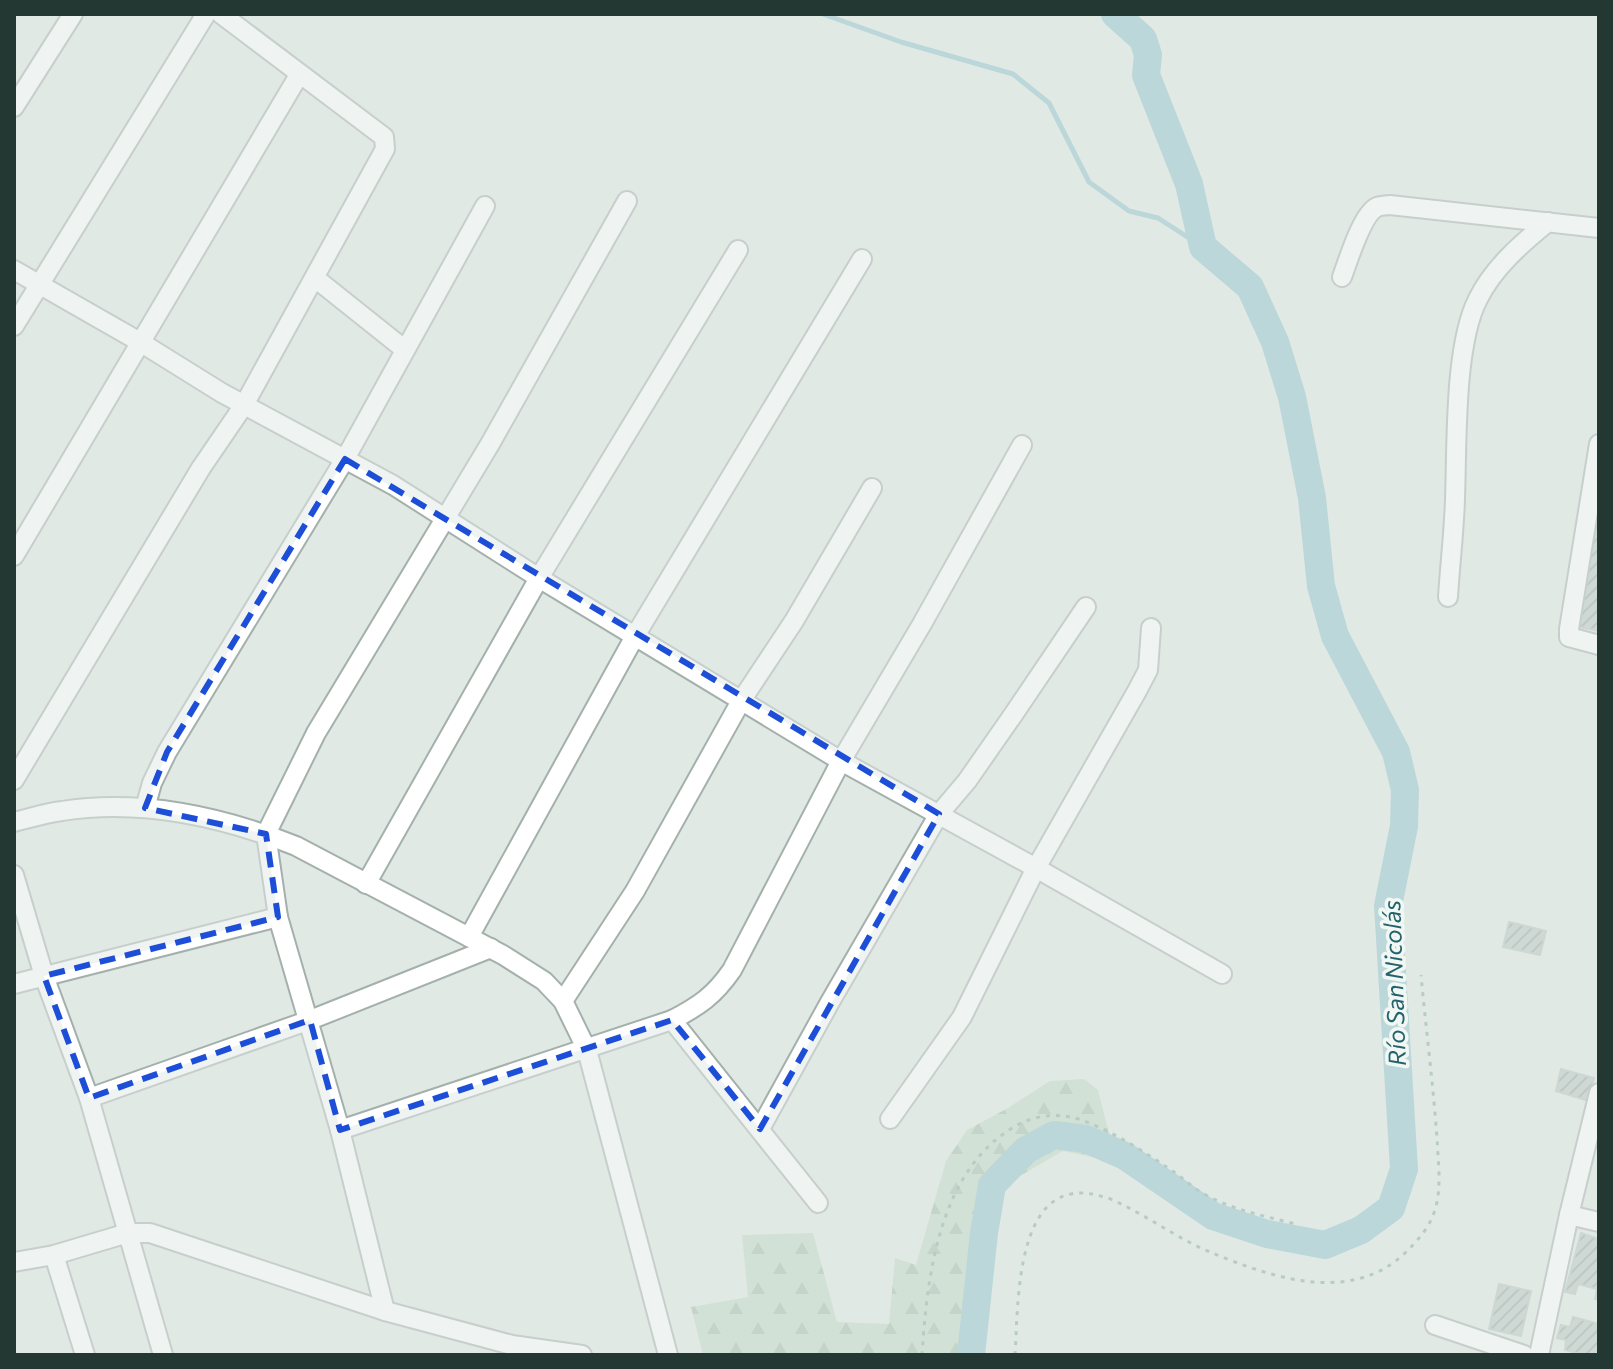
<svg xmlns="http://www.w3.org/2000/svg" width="1613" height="1369" font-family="Commissioner,sans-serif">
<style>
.forest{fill:url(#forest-firs)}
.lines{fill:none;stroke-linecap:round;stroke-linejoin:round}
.stream{stroke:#8ec2c9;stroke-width:5}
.river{stroke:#8ec2c9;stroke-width:28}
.building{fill:url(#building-hatch);stroke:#b4c2bc;stroke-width:2}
.minor-casing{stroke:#a4b0ac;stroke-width:22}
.path{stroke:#85a99d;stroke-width:3;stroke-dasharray:4 6;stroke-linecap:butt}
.minor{stroke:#fff;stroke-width:18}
.marked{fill:none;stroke:#1d4ed8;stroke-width:6;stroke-dasharray:16 10;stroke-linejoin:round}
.labels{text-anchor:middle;stroke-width:7;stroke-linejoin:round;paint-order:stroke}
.water-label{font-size:24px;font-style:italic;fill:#24636d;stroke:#f1f7f3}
</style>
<defs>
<pattern id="forest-firs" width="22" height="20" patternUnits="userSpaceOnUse" patternTransform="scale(2)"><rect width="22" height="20" fill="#bcd8c2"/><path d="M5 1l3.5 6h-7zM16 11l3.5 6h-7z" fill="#a1baa7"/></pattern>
<pattern id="building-hatch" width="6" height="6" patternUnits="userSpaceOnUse" patternTransform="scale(2)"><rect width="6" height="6" fill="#b6c4be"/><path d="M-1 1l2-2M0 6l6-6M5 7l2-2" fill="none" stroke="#94a09b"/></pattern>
</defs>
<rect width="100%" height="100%" fill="#e1e9e5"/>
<polygon class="forest" points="1084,1079 1098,1090 1116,1162 1063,1151 987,1195 969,1355 703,1355 691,1307 748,1297 742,1235 813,1233 837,1322 889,1324 895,1258 916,1265 946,1161 967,1130 1008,1108 1050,1081"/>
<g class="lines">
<polyline class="stream" points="823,14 901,42 1013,74 1049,103 1089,182 1129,211 1158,218 1203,247"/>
<polyline class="river" points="971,1355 984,1233 992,1185 1026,1150 1054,1135 1086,1139 1125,1156 1213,1216 1267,1234 1325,1245 1361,1230 1391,1208 1404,1169 1388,906 1404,826 1405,790 1396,752 1335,636 1321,586 1312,498 1292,397 1275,342 1250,287 1203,247 1189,184 1146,75 1148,55 1143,39 1115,14"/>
</g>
<g class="building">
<polygon points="1598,505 1599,505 1599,631 1579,627"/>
<polygon points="1509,922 1546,931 1540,955 1503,947"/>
<polygon points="1561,1069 1594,1078 1589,1101 1556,1091"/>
<polygon points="1581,1233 1599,1239 1599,1300 1595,1299 1597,1289 1578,1284 1575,1294 1565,1292"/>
<polygon points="1499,1284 1531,1291 1521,1336 1489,1329"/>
<polygon points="1573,1317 1599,1324 1598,1355 1585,1355 1565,1350 1566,1340 1557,1338 1561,1325 1570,1327"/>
</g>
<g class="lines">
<g class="minor-casing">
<g id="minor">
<polyline points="14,107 73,14"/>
<polyline points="14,270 140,342 222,393 393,485 539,578 841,761 1036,868 1222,974"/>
<path d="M1342,277C1348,261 1362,214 1377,207C1379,206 1388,205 1390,205L1599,228"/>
<polyline points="315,278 404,349"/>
<polyline points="14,326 206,14"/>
<polyline points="1599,444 1569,629 1569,637 1599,645"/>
<polyline points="14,556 299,75"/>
<path d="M1448,597C1450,564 1454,532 1455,499C1457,445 1454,345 1478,299C1493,268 1522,243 1548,222"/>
<polyline points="14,780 201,468 244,405 385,149 384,137 221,14"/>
<polyline points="145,808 152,783 167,752 345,459 485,206"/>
<path d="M14,822C30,818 46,813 62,811C140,799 223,817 296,846L503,955L544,981L563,1001L587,1050L668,1355"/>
<polyline points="14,875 44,976 89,1098 163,1355"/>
<polyline points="366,884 539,578 738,250"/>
<polyline points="469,937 635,636 862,259"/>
<polyline points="14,984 278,917"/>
<polyline points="563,1001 635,891 741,701 794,621 872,488"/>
<polyline points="672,1020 818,1203"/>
<polyline points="89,1098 310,1020 491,948"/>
<polyline points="890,1119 962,1017 1036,868 1137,691 1148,670 1151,628"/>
<polyline points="760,1129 830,1002 939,814 967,781 1013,715 1086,607"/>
<path d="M340,1130L672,1020C699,1006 714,996 732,970L841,761L922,624L1022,445"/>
<polyline points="1569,1215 1599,1222"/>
<polyline points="54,1255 85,1355"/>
<polyline points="14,1262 54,1255 128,1233 150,1233 385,1311 512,1345 582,1355"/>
<polyline points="385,1311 340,1130 278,917 266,834 316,733 490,444 627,201"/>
<polyline points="1435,1325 1524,1355"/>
<polyline points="1539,1355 1569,1215 1599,1093"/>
</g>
</g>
<g class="path">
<path d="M922,1355C927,1276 939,1171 1014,1127C1035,1114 1061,1112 1084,1121C1116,1133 1146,1153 1174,1172C1184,1179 1193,1188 1204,1194C1233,1210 1264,1216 1296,1224"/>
<path d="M1015,1355C1018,1312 1015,1204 1071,1194C1084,1191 1096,1195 1108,1198C1144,1213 1174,1237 1210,1252C1270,1277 1349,1305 1404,1254C1417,1241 1429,1229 1435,1210C1442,1187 1438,1161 1437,1138C1433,1083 1426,1029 1421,975"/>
</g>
<use href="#minor" class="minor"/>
</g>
<path d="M0 0H1613V1369H0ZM345,459L939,814L760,1129L672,1020L340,1130L310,1020L89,1098L44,976L278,917L266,834L145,808L167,752Z" fill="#e1e9e5" fill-opacity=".55" fill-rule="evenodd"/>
<path class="marked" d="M345,459L939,814L760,1129L672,1020L340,1130L310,1020L89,1098L44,976L278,917L266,834L145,808L167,752Z"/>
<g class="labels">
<g class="water-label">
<text transform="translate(1395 983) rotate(-92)" y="8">Río San Nicolás</text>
</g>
</g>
<rect width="1613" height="1369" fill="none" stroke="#233832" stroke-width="32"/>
</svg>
